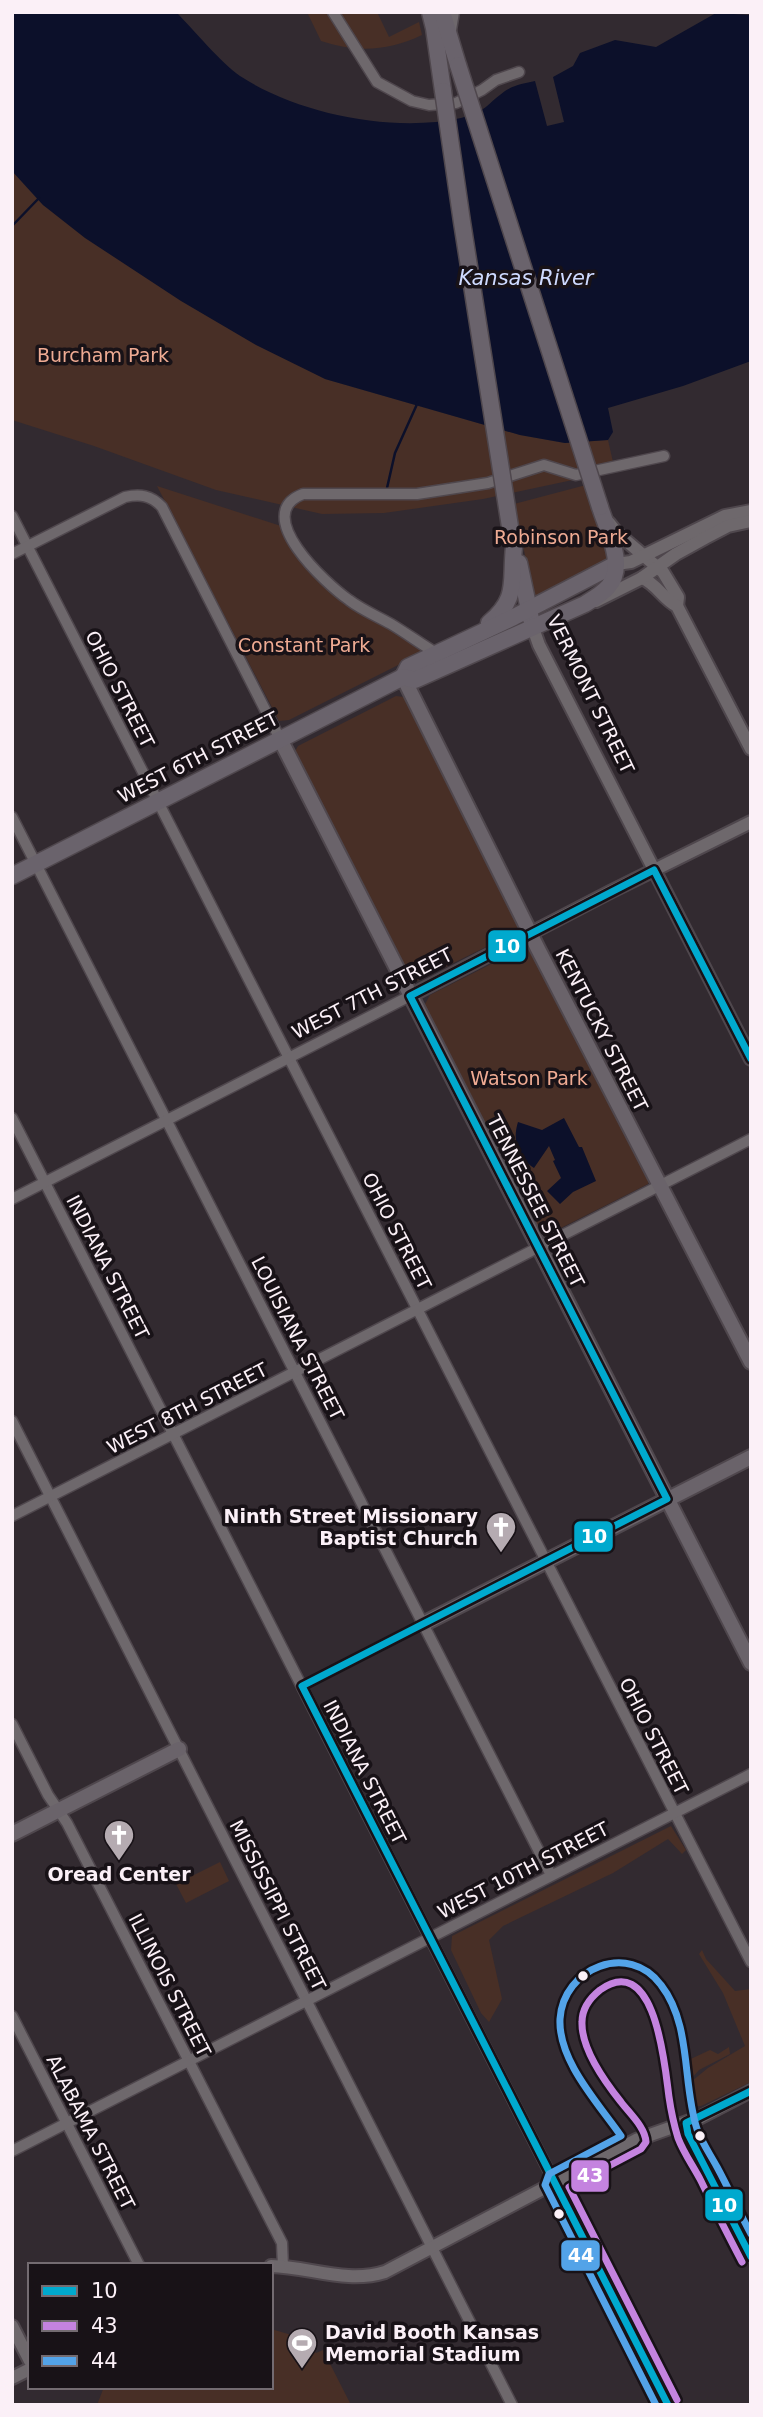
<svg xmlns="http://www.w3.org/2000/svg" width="763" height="2417" font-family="'DejaVu Sans',sans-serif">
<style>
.green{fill:#482f26}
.water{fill:#0c102a}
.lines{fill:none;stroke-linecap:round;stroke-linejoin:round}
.stream{stroke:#0c102a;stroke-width:2.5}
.minor-casing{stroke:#4f474d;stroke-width:13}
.tertiary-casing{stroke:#4f474d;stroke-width:16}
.secondary-casing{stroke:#4f474d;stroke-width:18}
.trunk-casing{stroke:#4f474d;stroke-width:19}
.minor{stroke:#6e686c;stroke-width:10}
.tertiary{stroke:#6e686c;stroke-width:12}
.secondary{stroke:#6a636a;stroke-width:14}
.trunk{stroke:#6a636c;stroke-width:16}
.trunk-bridge-casing{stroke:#4f474d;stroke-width:19;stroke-linecap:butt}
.trunk-bridge{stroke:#6a636c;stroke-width:16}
.bus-1-casing{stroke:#181217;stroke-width:12}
.bus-2-casing{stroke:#181217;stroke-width:12}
.bus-3-casing{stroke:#181217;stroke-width:12}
.bus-1{stroke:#00a9ce;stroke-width:7}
.bus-2{stroke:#c483df;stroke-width:7}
.bus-3{stroke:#53a3e8;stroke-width:7}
.bus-dot{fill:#fbf0f7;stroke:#181217;stroke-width:2.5}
.labels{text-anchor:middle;stroke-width:7;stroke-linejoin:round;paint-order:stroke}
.park-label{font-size:19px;fill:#efab93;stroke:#181217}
.street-label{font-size:19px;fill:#fbf0f7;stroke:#181217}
.poi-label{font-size:19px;font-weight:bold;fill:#fbf0f7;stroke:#181217;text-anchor:end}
.water-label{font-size:21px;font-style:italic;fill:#cedaff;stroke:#181217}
.line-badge{stroke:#181217;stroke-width:2.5}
.badge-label{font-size:19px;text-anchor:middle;font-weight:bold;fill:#fff}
</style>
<rect width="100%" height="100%" fill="#322a30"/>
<g class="green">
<path d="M307,12H377L389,37L419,22L422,35C389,51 356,53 321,41Z"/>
<polygon points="12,171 43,205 325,379 520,435 565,443 608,440 615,471 483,499 384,513 322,514 216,490 94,446 12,420"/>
<polygon points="586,485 609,561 534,597 514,504"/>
<path d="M157,486L281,526L285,535C301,556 315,582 337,597C365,617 399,628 424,652L289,720L279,721Z"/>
<polygon points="396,696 404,697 409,706 519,924 514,933 417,981 409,978 294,753 298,746"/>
<polygon points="527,946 530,946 650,1179 648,1184 547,1235 539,1232 424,1006 430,995"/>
<polygon points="671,1826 686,1850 682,1854 668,1839 613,1873 503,1926 489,1940 502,1999 489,2022 481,2013 451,1950 452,1936"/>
<polygon points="220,1862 229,1881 186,1903 176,1884"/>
<polygon points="702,1950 706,1959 735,1991 751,1989 751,2082 701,2106 692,2106 689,2102 685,2081 692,2081 708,2068 745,2046 723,1993 699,1954"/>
<polygon points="729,2047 730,2054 699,2070 691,2079 684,2077 682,2063 710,2050 718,2054"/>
<polygon points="271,2329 302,2338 316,2353 323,2350 351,2405 97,2405 104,2387 271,2387"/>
</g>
<g class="water">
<path d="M12,12H176C194,30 221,63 240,76C298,114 393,133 461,118C486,112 487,104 505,91C514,85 525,83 535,81L547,126L564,122L553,77L573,66L580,53L615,40L656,47L716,13L751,15V361L683,386L608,408L613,432L608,440L565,443L520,435L325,379L256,345L181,301L85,238L43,205L12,171Z"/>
<path d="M564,1118L579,1147H582L596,1181L573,1192L560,1204L547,1191L561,1178L553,1161L555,1160L549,1146L534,1168C518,1157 512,1141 518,1122L542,1130Z"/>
</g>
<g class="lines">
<g class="stream">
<polyline points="12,226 39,198"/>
<polyline points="387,488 395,453 418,402"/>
</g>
<g class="minor-casing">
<g id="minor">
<polyline points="333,12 377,82 412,101 429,105 456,103 482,90 496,80 519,72"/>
<polyline points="451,30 454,12"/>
<polyline points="12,516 751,1962"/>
<path d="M12,554L125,497C140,494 151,495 162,507L280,739"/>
<path d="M436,653C421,644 406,633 391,624C377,616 362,610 349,600C326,584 250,514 303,494H417L488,483L544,465L576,475L664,456"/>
<polyline points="12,817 551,1875"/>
<polyline points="12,1118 668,2405"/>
<polyline points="12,1199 410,996"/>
<polyline points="12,1421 512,2405"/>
<polyline points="12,1516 751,1139"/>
<polyline points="12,1724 48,1795 67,1823 282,2243 283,2267"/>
<polyline points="12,2016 139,2265"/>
<polyline points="686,2123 688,2134 751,2257"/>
<polyline points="12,2151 751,1774"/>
</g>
</g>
<g class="tertiary-casing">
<g id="tertiary">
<polyline points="609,523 617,533 663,572 678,597 677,606"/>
<polyline points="616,564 631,562 725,516 751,511"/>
<path d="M642,578C657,584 663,599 677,606L751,749"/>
<polyline points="596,601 642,578 676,554 705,538 728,526 751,521"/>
<polyline points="533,628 539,645 751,1059"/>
<polyline points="410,996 610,892 751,822"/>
<path d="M271,2266C310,2267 347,2284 385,2272L636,2140L701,2117L751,2091"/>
<polyline points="12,2326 30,2361"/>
<polyline points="12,2378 30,2369"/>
</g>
</g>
<g class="secondary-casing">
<g id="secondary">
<polyline points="403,677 538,949 751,1362"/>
<polyline points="280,739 751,1663"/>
<polyline points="423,1624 751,1457"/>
<polyline points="12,1834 179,1749"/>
</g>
</g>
<g class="trunk-casing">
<g id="trunk">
<polyline points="430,12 434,28 443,91"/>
<polyline points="442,12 458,65"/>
<polyline points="519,563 531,619"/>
<path d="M489,623C519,598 510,582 514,547"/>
<polyline points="403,677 408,667 514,617 616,564"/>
<path d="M12,876L403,677L415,680L585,604C593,599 602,594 608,587C627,566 607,530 600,507"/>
</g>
</g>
<use href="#minor" class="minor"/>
<use href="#tertiary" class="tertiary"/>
<use href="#secondary" class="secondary"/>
<use href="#trunk" class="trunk"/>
<g class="trunk-bridge-casing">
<g id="trunk-bridge">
<polyline points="458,65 600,507"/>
<polyline points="443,91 462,222 511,533"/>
</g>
</g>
<use href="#trunk-bridge" class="trunk-bridge"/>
<g class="bus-1-casing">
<g id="bus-1">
<polyline points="751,2091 686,2123 688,2134 751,2257"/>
<polyline points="668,2405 302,1686 667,1499 410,996 654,870 751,1059"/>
</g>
</g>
<g class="bus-2-casing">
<path id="bus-2" d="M677,2400L569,2187L641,2149L646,2142C645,2127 630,2114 621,2102C605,2082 581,2049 582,2022C582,2009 590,1998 600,1990C656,1950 665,2068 669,2097C671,2111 674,2125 678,2138C684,2154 694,2167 701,2181C714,2208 728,2235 742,2262"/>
</g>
<g class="bus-3-casing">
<path id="bus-3" d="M656,2405L545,2185L549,2174L621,2136C599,2104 558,2061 560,2019C563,1968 629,1941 661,1985C692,2025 682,2083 697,2129C702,2143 710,2154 717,2167C729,2189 739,2212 751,2234"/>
</g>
<use href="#bus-1" class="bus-1"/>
<use href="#bus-2" class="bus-2"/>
<use href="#bus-3" class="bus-3"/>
</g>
<defs>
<g id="church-pin" transform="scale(1.575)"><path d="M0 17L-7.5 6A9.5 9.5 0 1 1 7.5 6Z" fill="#b5abb1" stroke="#181217"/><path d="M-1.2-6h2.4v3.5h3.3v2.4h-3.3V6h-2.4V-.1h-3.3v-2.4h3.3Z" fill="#fff"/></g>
<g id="stadium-pin" transform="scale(1.575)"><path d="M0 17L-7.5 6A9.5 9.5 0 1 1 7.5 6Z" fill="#b5abb1" stroke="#181217"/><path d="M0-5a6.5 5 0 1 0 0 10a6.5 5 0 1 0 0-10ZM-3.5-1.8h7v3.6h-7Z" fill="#fff"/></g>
</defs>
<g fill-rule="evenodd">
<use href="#church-pin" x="501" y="1527"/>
<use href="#church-pin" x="119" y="1835"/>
<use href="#stadium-pin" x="302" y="2343"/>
</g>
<g class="bus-dot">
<circle cx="583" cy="1976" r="6"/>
<circle cx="700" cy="2136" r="6"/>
<circle cx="559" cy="2214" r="6"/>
</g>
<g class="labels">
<g class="park-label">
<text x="103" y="362">Burcham Park</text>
<text x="561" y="544">Robinson Park</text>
<text x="304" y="652">Constant Park</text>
<text x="529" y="1085">Watson Park</text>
</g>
<g class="street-label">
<text transform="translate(120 689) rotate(63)" y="7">OHIO STREET</text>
<text transform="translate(591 694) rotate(64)" y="7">VERMONT STREET</text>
<text transform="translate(198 757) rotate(-27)" y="7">WEST 6TH STREET</text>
<text transform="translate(372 993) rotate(-27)" y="7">WEST 7TH STREET</text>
<text transform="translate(602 1030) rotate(63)" y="7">KENTUCKY STREET</text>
<text transform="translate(536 1201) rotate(63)" y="7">TENNESSEE STREET</text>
<text transform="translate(397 1231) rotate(63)" y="7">OHIO STREET</text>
<text transform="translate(108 1267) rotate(63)" y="7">INDIANA STREET</text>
<text transform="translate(298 1338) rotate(63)" y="7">LOUISIANA STREET</text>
<text transform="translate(187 1408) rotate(-27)" y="7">WEST 8TH STREET</text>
<text transform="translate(654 1736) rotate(63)" y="7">OHIO STREET</text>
<text transform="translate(365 1772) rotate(63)" y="7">INDIANA STREET</text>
<text transform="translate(523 1870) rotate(-27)" y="7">WEST 10TH STREET</text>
<text transform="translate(278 1905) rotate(63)" y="7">MISSISSIPPI STREET</text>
<text transform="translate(170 1985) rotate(63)" y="7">ILLINOIS STREET</text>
<text transform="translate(91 2132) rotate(63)" y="7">ALABAMA STREET</text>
</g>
<g class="poi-label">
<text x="478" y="1523">Ninth Street Missionary<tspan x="478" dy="22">Baptist Church</tspan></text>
<text x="119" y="1881" text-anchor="middle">Oread Center</text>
<text x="325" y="2339" text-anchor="start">David Booth Kansas<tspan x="325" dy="22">Memorial Stadium</tspan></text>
</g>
<g class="water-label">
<text x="526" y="285">Kansas River</text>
</g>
</g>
<g class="line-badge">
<rect x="487" y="929" width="40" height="34" rx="7" fill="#00a9ce"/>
<rect x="573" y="1520" width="41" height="33" rx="7" fill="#00a9ce"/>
<rect x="570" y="2159" width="40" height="34" rx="7" fill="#c483df"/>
<rect x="704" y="2188" width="40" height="34" rx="7" fill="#00a9ce"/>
<rect x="560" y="2239" width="41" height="33" rx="7" fill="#53a3e8"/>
</g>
<g class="badge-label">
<text x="507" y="953">10</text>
<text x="594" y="1543">10</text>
<text x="590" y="2182">43</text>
<text x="724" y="2212">10</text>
<text x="581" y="2262">44</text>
</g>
<rect width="763" height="2417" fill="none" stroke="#fbf0f7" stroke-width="28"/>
<rect x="28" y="2263" width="245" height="126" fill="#181217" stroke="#736b71" stroke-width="2"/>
<rect x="42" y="2286" width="35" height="10" fill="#00a9ce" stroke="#736b71" stroke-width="2"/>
<text x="91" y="2298" font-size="21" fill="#fbf0f7">10</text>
<rect x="42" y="2321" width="35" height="10" fill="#c483df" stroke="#736b71" stroke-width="2"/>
<text x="91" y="2333" font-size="21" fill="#fbf0f7">43</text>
<rect x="42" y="2356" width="35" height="10" fill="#53a3e8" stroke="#736b71" stroke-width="2"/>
<text x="91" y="2368" font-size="21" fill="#fbf0f7">44</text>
</svg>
